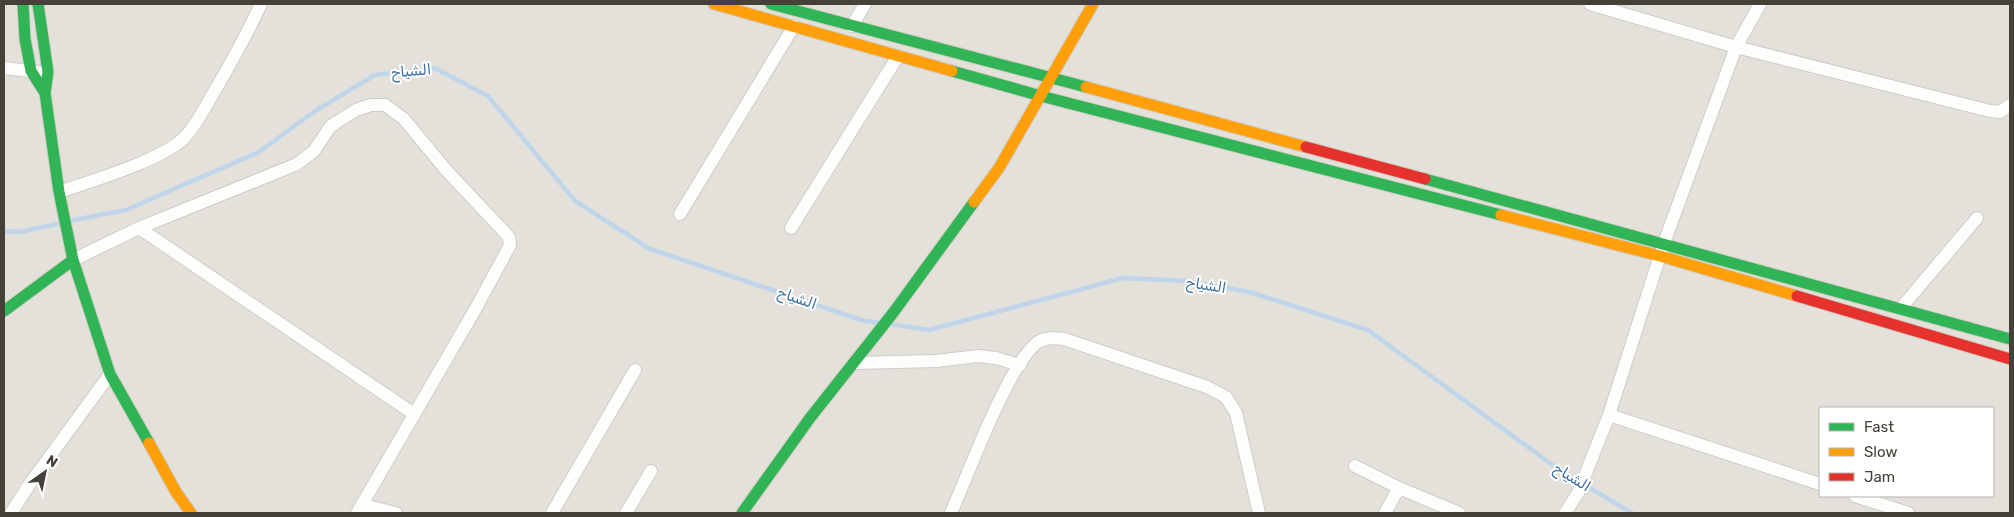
<svg xmlns="http://www.w3.org/2000/svg" width="2014" height="517" font-family="Rubik,'Noto Naskh Arabic',sans-serif">
	<rect width="100%" height="100%" fill="#f0efeb"/>
	<path fill="#e3e1d9" fill-rule="evenodd" d="M4 4H2010V513H4ZM1820 408H1993V496H1820Z"/>
	<g fill="none" stroke-linecap="round" stroke-linejoin="round">
		<path stroke="#c0d5ea" stroke-width="4.5" d="M69 221 126 210 259 152 315 111 375 75 435 68 488 96 575 201 650 249 861 320 880 323
			M4 231 19 232 62 223
			M890 324 929 330 1123 278 1187 281 1249 292 1368 330 1558 469 1632 513"/>
		<g stroke="#cecdc9" stroke-width="14">
			<path id="street" d="M1590 4 1736 47 1990 111 2000 112 2010 105
				M852 26 865 4
				M4 68 38 72
				M59 192C91 181 163 160 185 137 197 124 205 107 214 92 231 63 247 34 261 4
				M680 214 794 26
				M139 228 414 414
				M791 228 898 56
				M73 260 139 228 297 164 314 151 330 127 337 122 356 110 371 105H385L404 119 446 170 509 237 510 245 476 308 357 513
				M1901 308 1977 218
				M855 363 936 361 978 356 996 358 1020 365
				M1609 415 1820 484
				M1355 466 1399 488 1459 513
				M1855 496 1908 513
				M363 505 396 513
				M11 513 29 485 110 374
				M552 513 635 370
				M626 513 651 471
				M951 513C968 475 1008 364 1038 342 1047 337 1055 338 1064 339L1207 387 1226 397 1236 413 1259 513
				M1385 513 1399 488
				M1565 513 1578 493 1609 415 1664 243 1736 47 1760 4"/>
		</g>
		<g stroke="#ceccc3" stroke-width="13">
			<path id="fast" d="M23 4 25 39 31 71 45 93
				M38 4 48 72 45 93 59 192 73 260 110 374 149 443
				M771 4 1086 87
				M952 71 1041 96 1501 215
				M1425 179 2010 339
				M4 311 73 260
				M742 513 810 418 893 313 974 202"/>
		</g>
		<g stroke="#ceccc3" stroke-width="13">
			<path id="slow" d="M714 4 952 71
				M1086 87 1306 147
				M974 202 999 168 1093 4
				M1501 215 1660 256 1797 296
				M149 443 176 492 191 513"/>
		</g>
		<g stroke="#ceccc3" stroke-width="13">
			<path id="jam" d="M1306 147 1425 179
				M1797 296 2010 359"/>
		</g>
		<use href="#street" stroke="#fdfdfc" stroke-width="12"/>
		<use href="#fast" stroke="#30b455" stroke-width="11"/>
		<use href="#slow" stroke="#ff9f0a" stroke-width="11"/>
		<use href="#jam" stroke="#e5322d" stroke-width="11"/>
	</g>
	<g text-anchor="middle" stroke-width="4" stroke-linejoin="round" paint-order="stroke">
		<g font-size="15" font-style="italic" fill="#3c70a6" stroke="#fff">
			<text transform="translate(411 71) rotate(-5)" y="5">الشياح</text>
			<text transform="translate(1206 285) rotate(9)" y="5">الشياح</text>
			<text transform="translate(797 298) rotate(19)" y="5">الشياح</text>
			<text transform="translate(1572 477) rotate(32)" y="5">الشياح</text>
		</g>
	</g>
	<rect width="2014" height="517" fill="none" stroke="#454138" stroke-width="10"/>
	<rect x="1819" y="407" width="175" height="90" fill="#ffffff" stroke="#b5b3af"/>
	<rect x="1829" y="423" width="25" height="8" fill="#30b455" stroke="#b5b3af"/>
	<text x="1864" y="432" font-size="15" fill="#454138">Fast</text>
	<rect x="1829" y="448" width="25" height="8" fill="#ff9f0a" stroke="#b5b3af"/>
	<text x="1864" y="457" font-size="15" fill="#454138">Slow</text>
	<rect x="1829" y="473" width="25" height="8" fill="#e5322d" stroke="#b5b3af"/>
	<text x="1864" y="482" font-size="15" fill="#454138">Jam</text>
	<g transform="translate(45 472) rotate(33)" stroke="#ffffff" stroke-width="4" paint-order="stroke">
	<path d="M0-4L9 19L0 12L-9 19Z" fill="#454138"/>
	<text y="-8" font-size="14" font-weight="bold" text-anchor="middle" fill="#454138">N</text>
	</g>
</svg>
